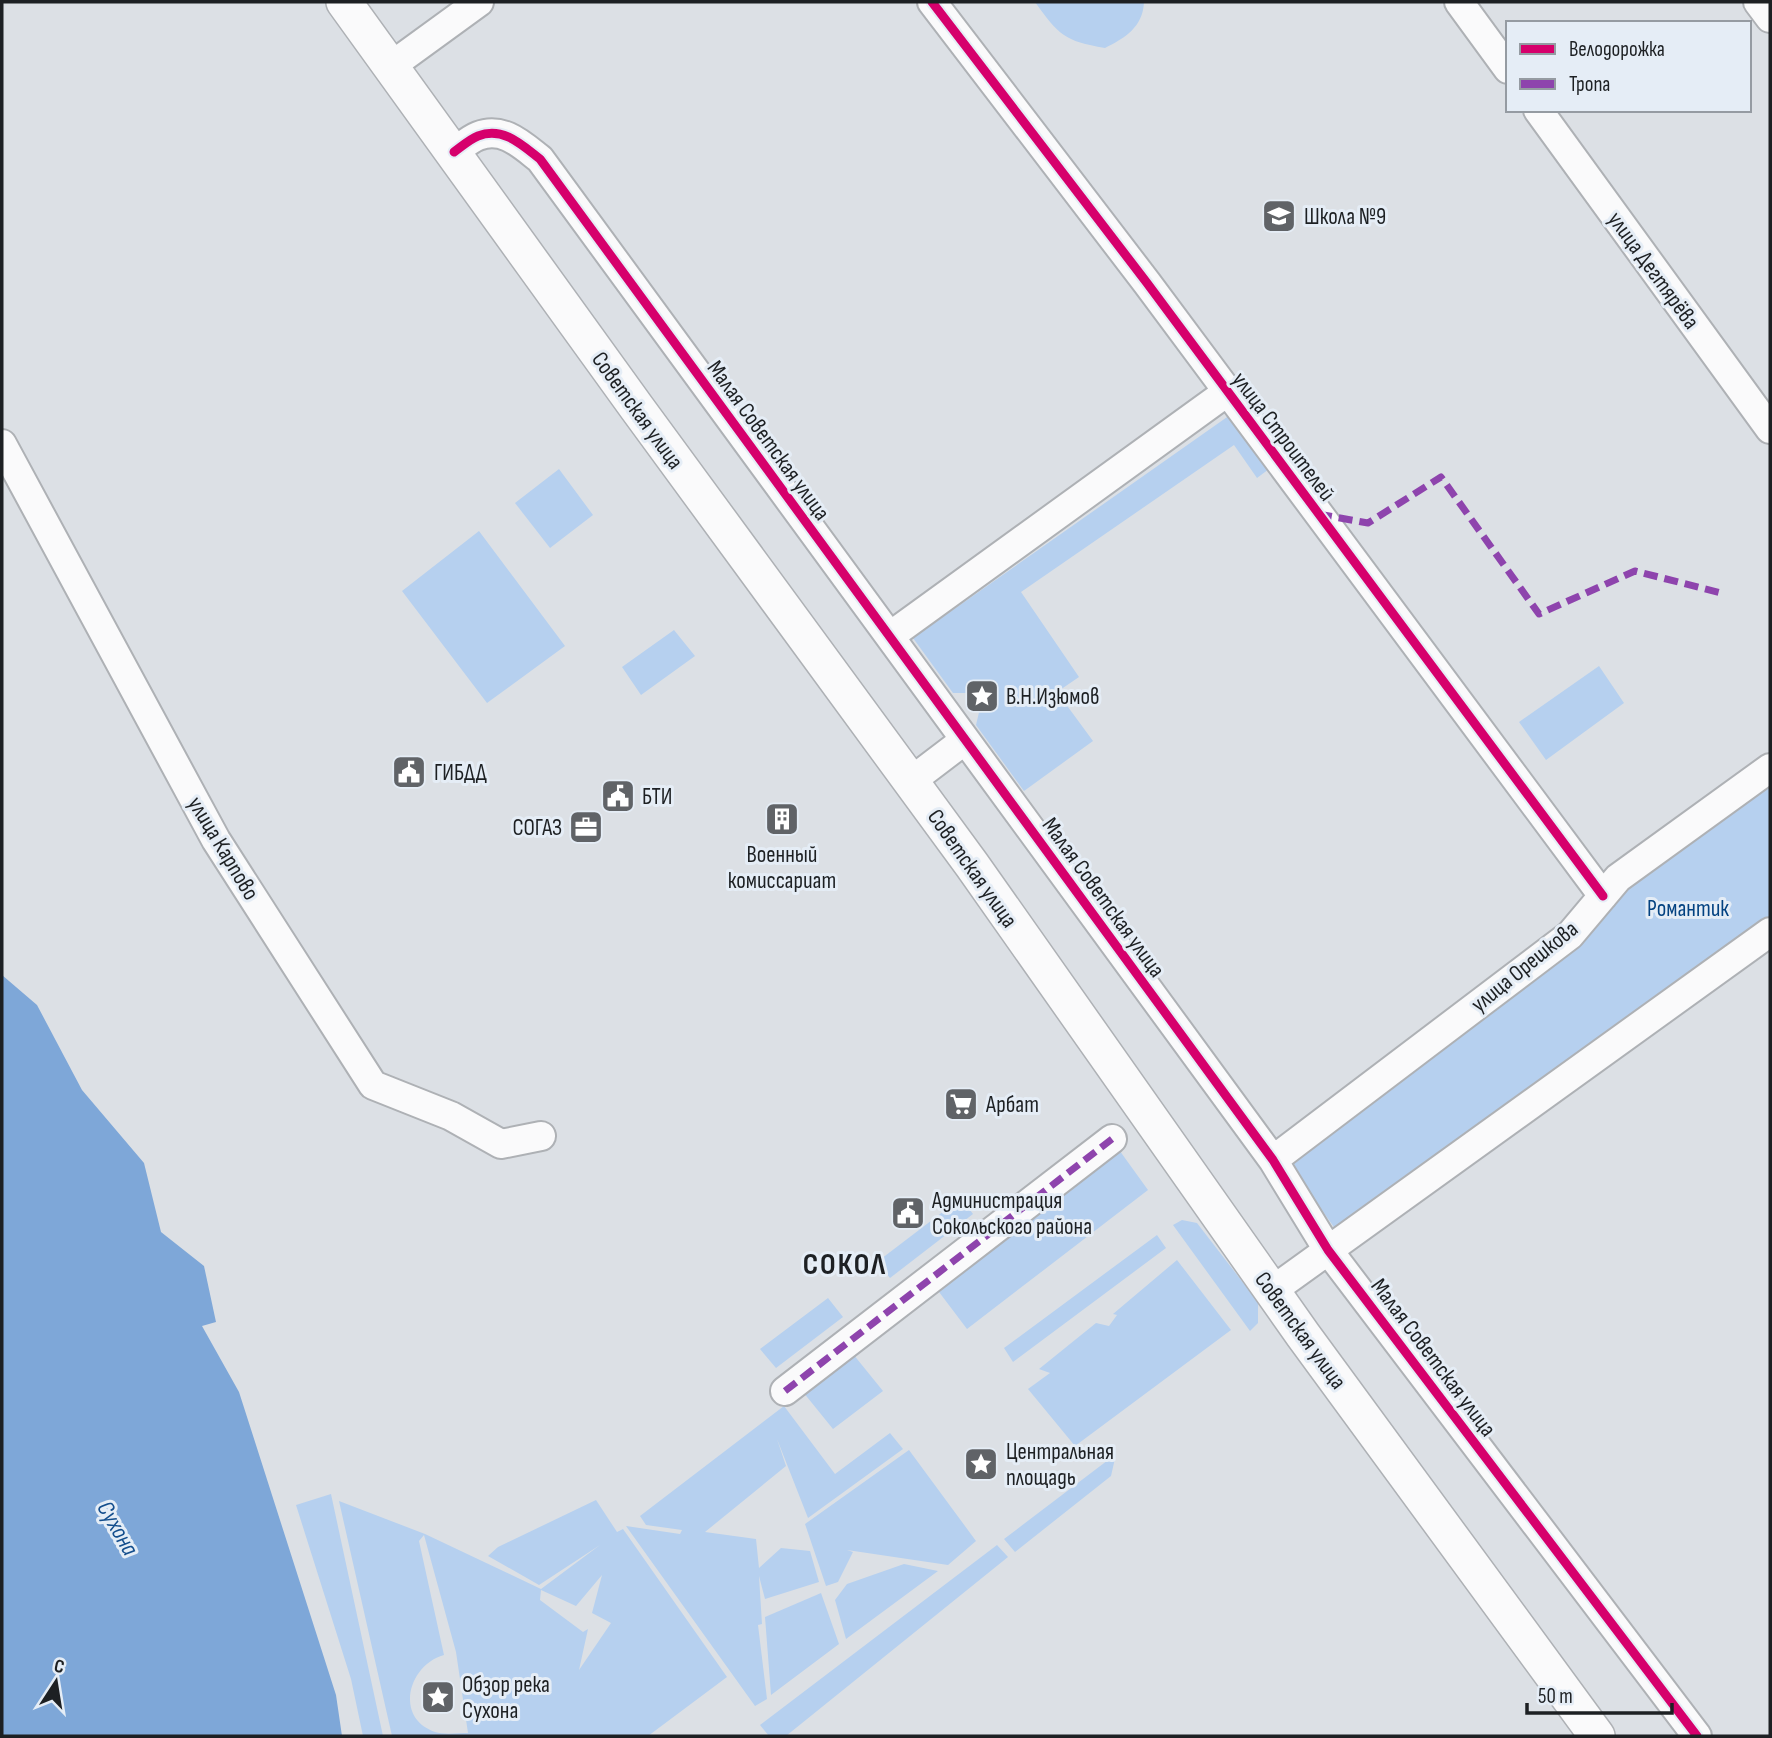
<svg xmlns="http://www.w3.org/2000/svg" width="1772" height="1738" font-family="'Sofia Sans Condensed',sans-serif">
	<rect width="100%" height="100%" fill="#dce0e5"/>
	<path fill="#b6d0ef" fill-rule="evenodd" d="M1035 2H1144C1143 27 1125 38 1105 48 1064 41 1059 35 1035 2Z
		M1230 415 1269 469 1257 478 1234 445 1021 592 1079 677 1057 692 1093 741 1024 791 976 725 981 704 990 697 982 686 972 693H953L913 638Z
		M559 469 593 515 550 548 515 503Z
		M479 531 565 646 487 703 402 591Z
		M674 630 695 656 641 695 622 667Z
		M1599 666 1624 703 1546 760 1519 722Z
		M1764 785 1770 786V918L1336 1230 1287 1161 1583 940 1644 871Z
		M1117 1147 1148 1190 967 1329 936 1288Z
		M961 1198 973 1214 890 1278 877 1262Z
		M1182 1220 1197 1223 1258 1302V1323L1250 1331 1173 1225Z
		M1157 1235 1166 1248 1013 1362 1004 1348Z
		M1177 1260 1231 1330 1075 1446 1028 1389 1050 1373 1039 1369 1096 1323 1109 1326 1117 1315 1113 1314Z
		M828 1298 843 1317 776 1368 760 1349Z
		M853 1354 883 1391 833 1429 803 1392Z
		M784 1406 835 1474 890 1433 903 1449 808 1518 777 1439 786 1466 705 1532 756 1539 759 1568 781 1548 810 1551 819 1582 765 1599 759 1576 762 1624 758 1625 767 1699 755 1706 626 1526 680 1534 682 1530 646 1525 640 1516Z
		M909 1450 976 1541 948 1565 847 1550 853 1552 838 1582 826 1586 805 1524Z
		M1116 1454 1111 1476 1015 1552 1004 1539Z
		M331 1494 383 1736H363L351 1679 296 1505Z
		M596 1500 617 1532 623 1529 727 1677 648 1736H392L339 1501 425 1534 541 1589 600 1545 539 1585 488 1556 498 1547ZM424 1535 456 1652 468 1733C458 1733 444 1735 435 1732 394 1718 408 1665 444 1655L419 1541ZM602 1575 592 1613 611 1623 579 1670 588 1629 583 1632 540 1600 541 1590 576 1606Z
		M997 1545 1008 1557 786 1736H769L760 1725Z
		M904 1564 938 1571 846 1639 835 1600 847 1584Z
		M821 1593 839 1644 771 1695 765 1617Z"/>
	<path fill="#7ea7d8" d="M2 975 37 1005 82 1090 144 1163 161 1232 204 1266 216 1322 202 1326 239 1392 336 1695 342 1736H2Z"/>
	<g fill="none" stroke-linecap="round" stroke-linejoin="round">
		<g stroke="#aeb1b5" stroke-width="32">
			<path id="minor" d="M932 2 1147 283 1603 896
				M1459 2 1508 69
				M1758 2 1770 18
				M391 66 479 2
				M1538 110 1770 429
				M454 152C461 147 470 139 478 136 503 126 522 145 540 159L1273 1160 1328 1250 1697 1736
				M2 444 216 840 373 1085 451 1116 501 1144 541 1136
				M890 636 1227 392
				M911 781 965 740
				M1273 1160 1570 935 1618 878 1770 768
				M1273 1290 1770 932
				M785 1391 1112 1139"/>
		</g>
		<g stroke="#aeb1b5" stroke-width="38">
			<path id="major" d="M344 2 637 408 972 865 1303 1335 1597 1736"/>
		</g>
		<use href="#minor" stroke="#fafafb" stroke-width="28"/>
		<use href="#major" stroke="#fafafb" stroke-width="35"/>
		<path stroke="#8e44ad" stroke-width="7" stroke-dasharray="14 7" stroke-linecap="butt" d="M1318 514 1368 523 1441 477 1539 614 1635 571 1725 594
			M785 1391 1112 1139"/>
		<g stroke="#e5edf6" stroke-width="13">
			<path id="cycleway" d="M932 2 1147 283 1603 896
				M454 152C461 147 470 139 478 136 503 126 522 145 540 159L1273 1160 1328 1250 1697 1736"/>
		</g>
		<use href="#cycleway" stroke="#d6006c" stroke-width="9"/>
	</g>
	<defs>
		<g id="school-square" transform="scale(1.75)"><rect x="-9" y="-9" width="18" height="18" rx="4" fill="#606367" stroke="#e5edf6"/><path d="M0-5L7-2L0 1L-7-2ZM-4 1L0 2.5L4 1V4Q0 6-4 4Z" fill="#fff"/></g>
		<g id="sight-square" transform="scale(1.75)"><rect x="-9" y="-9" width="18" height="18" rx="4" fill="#606367" stroke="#e5edf6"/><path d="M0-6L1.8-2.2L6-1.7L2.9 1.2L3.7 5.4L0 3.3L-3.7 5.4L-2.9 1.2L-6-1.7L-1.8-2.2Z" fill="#fff"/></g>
		<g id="civic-square" transform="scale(1.75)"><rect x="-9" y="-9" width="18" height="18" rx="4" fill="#606367" stroke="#e5edf6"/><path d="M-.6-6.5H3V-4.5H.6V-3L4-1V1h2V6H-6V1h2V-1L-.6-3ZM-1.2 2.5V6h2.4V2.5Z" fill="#fff"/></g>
		<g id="building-square" transform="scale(1.75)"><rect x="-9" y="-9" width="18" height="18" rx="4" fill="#606367" stroke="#e5edf6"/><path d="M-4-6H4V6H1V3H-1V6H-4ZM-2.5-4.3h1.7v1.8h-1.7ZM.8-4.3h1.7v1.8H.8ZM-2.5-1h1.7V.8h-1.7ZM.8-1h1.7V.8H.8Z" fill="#fff"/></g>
		<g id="office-square" transform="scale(1.75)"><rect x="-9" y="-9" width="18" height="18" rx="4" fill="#606367" stroke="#e5edf6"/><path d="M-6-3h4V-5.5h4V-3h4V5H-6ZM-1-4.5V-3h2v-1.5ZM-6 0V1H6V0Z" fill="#fff"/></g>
		<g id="supermarket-square" transform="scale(1.75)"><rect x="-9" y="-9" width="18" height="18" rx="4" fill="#606367" stroke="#e5edf6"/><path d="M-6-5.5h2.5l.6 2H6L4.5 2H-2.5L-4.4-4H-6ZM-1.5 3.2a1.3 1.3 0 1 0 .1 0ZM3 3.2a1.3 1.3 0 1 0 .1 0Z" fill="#fff"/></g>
	</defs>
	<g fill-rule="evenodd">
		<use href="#school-square" x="1279" y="216"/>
		<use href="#sight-square" x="982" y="696"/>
		<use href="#civic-square" x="409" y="772"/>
		<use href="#civic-square" x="618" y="796"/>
		<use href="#building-square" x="782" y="819"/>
		<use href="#office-square" x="586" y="827"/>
		<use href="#supermarket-square" x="961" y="1104"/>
		<use href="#civic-square" x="908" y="1213"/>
		<use href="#sight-square" x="981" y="1464"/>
		<use href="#sight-square" x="438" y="1697"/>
	</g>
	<g text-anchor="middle" stroke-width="6" stroke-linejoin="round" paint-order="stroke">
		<g font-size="23" fill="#1d2023" stroke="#e5edf6" text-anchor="start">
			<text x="1304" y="224">Школа №9</text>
			<text x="1006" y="704">В.Н.Изюмов</text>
			<text x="434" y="780">ГИБДД</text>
			<text x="642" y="804">БТИ</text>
			<text x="562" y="835" text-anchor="end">СОГАЗ</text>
			<text x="782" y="862" text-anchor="middle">Военный<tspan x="782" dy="26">комиссариат</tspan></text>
			<text x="986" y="1112">Арбат</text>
			<text x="932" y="1208">Администрация<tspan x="932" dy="26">Сокольского района</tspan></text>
			<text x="1006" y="1459">Центральная<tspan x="1006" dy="26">площадь</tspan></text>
			<text x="462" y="1692">Обзор река<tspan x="462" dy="26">Сухона</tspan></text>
		</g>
		<g font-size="23" fill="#1d2023" stroke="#e5edf6">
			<text transform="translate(1654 270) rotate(54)" y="8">улица Дегтярёва</text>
			<text transform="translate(638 410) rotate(54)" y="8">Советская улица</text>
			<text transform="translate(1284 436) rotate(53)" y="8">улица Строителей</text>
			<text transform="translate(769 440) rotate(54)" y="8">Малая Советская улица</text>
			<text transform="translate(224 848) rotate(59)" y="8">улица Карпово</text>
			<text transform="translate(973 868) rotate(55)" y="8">Советская улица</text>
			<text transform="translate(1104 897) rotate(54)" y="8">Малая Советская улица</text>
			<text transform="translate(1524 966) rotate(-39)" y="8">улица Орешкова</text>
			<text transform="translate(1301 1330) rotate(54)" y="8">Советская улица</text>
			<text transform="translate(1434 1357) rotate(53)" y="8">Малая Советская улица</text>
		</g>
		<g font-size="23" fill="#034281" stroke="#e5edf6">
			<text x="1688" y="916">Романтик</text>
		</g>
		<g font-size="24" font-style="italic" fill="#144e8d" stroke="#e5edf6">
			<text transform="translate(118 1528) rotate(60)" y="8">Сухона</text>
		</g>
		<g font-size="30" font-weight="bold" letter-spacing="2" fill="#1d2023" stroke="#e5edf6">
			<text x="845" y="1274">СОКОЛ</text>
		</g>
	</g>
	<rect width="1772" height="1738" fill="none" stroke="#1d2023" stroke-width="7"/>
	<rect x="1506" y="21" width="245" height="91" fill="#e5edf6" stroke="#959ba2" stroke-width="2"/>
	<rect x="1520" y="44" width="35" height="10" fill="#d6006c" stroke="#959ba2" stroke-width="2"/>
	<text x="1569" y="56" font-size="21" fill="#1d2023">Велодорожка</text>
	<rect x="1520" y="79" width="35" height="10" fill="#8e44ad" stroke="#959ba2" stroke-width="2"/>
	<text x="1569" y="91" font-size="21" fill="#1d2023">Тропа</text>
	<g transform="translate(56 1682) rotate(12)" stroke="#e5edf6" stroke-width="5" paint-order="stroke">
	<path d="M0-5L12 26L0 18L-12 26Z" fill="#1d2023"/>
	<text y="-10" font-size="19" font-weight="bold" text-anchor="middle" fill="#1d2023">С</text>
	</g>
	<path d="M1527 1703v10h145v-10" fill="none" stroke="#1d2023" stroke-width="3.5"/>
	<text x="1538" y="1703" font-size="21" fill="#1d2023" stroke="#e5edf6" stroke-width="5" paint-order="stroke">50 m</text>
</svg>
